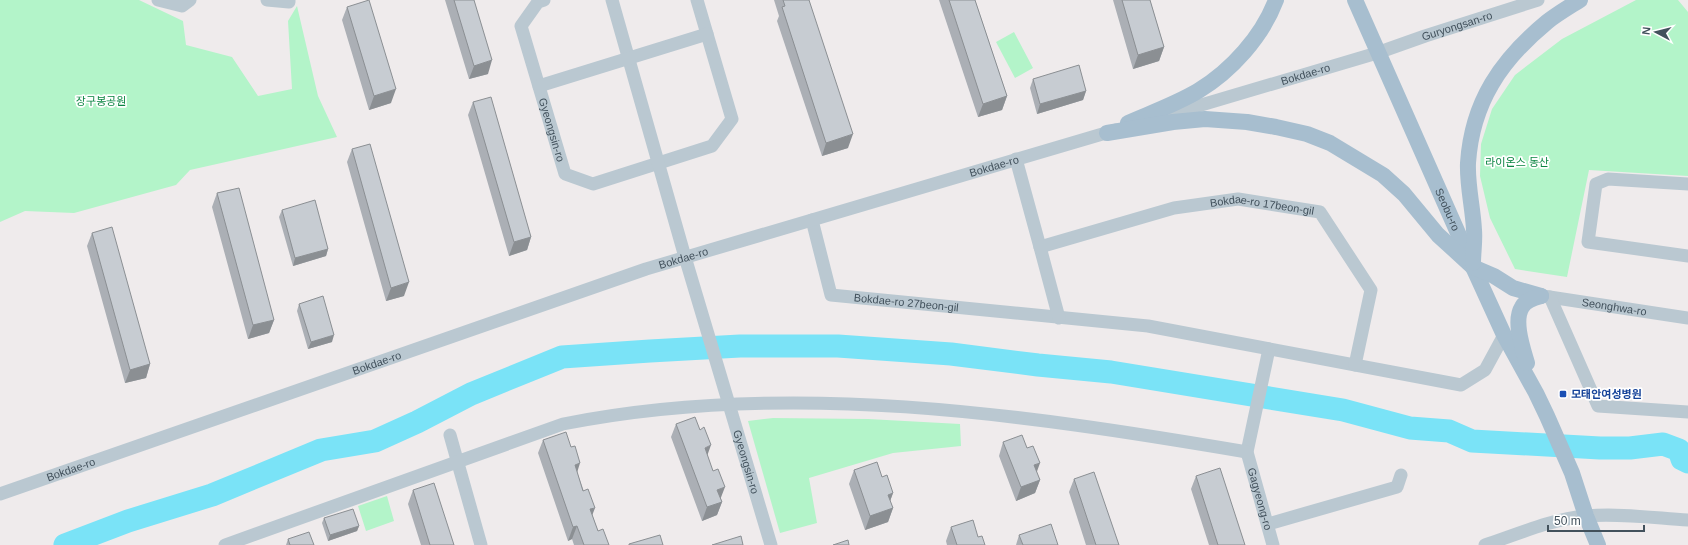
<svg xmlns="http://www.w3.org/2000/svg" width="1688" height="545" font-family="Helvetica,'Noto Sans KR',sans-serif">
	<rect width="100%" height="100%" fill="#efebec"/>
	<path fill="#b3f4c9" d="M0 0H139L183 21 186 45 232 57 258 96 292 89 288 21 297 6 318 96 337 137 190 170 176 185 74 213 25 211 0 222Z
		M1636 0H1678L1688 12V176L1589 170 1567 277 1515 269 1490 218 1480 176 1481 144 1492 109 1515 75 1562 39Z
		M1014 32 1033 68 1015 78 996 42Z
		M773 418 868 419 960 424 961 446 893 453 809 478 817 523 780 533 748 421Z
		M387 496 394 521 366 531 358 506Z"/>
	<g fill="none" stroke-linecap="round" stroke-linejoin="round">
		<path stroke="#7ae3f7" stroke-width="23" d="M65 545 128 521 212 495 321 450 375 441 417 422 471 394 562 357 650 351 740 346H838L951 354 1038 365 1111 372 1343 410 1410 428 1449 431 1472 441 1600 448H1630L1663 444 1679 450 1682 459 1688 462"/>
		<g stroke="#bac8d1" stroke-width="13">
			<path d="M158 0 182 6 190 0"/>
			<path d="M267 0 289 2V0"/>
			<path id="s1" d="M544 0 538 2 521 26 565 174 593 184 712 146 732 119 697 0"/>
			<path id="s2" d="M612 0 685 257 771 545"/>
			<path d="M539 86 707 34"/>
			<path id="s3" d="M1154 119 1377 53 1425 36 1538 0"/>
			<path d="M1016 159 1040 247"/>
			<path d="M1688 184 1608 179 1596 184 1588 242 1688 256"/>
			<path id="s4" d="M812 220 831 295 1148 326 1461 385 1485 370 1504 335"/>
			<path id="s5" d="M1543 296 1688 318"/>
			<path d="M1550 297 1598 406 1688 412"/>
			<path id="s6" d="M1059 318 1040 247 1174 208 1238 199 1320 212 1371 290 1355 365"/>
			<path id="s7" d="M1269 349 1247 452 1273 545"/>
			<path d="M450 435 481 545"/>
			<path id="s8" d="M0 494 646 269 1116 130"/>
			<path d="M1268 524 1397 487 1401 475"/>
			<path d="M225 545 563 424C789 379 1022 414 1247 452"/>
			<path d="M1485 545C1518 534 1552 519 1586 516 1619 513 1655 518 1688 520"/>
		</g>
		<g stroke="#a7becf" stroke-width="16">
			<path id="s9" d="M1355 0 1473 267 1504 335 1536 393 1547 416 1572 473 1586 516 1598 545"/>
			<path d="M1128 123C1151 113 1176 104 1198 91 1231 71 1262 37 1276 0"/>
			<path d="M1107 133 1173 122 1205 119 1247 122 1276 127 1307 134 1330 143 1383 175 1404 194 1438 235 1473 267 1494 276 1513 288 1541 296"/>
			<path d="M1473 263C1473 252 1475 241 1474 230 1473 208 1467 185 1468 163 1472 102 1501 60 1547 22 1557 14 1569 7 1580 0"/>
			<path d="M1527 363C1523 349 1513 321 1522 307 1526 300 1534 298 1541 296"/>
		</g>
	</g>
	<path fill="#abafb5" d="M445 0H474L488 74 469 79Z
		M774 0H809L848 148 822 156 777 21 779 16Z
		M939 0H975L1007 96 1002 110 978 117Z
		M1113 0H1150L1164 47 1159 61 1133 69Z
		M347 7 391 103 369 110 342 20Z
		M1033 79 1086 91 1083 100 1037 114 1030 88Z
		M473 102 531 237 527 250 509 256 468 115Z
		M352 149 404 296 386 301 347 162Z
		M217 193 274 320 269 333 248 339 212 207Z
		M282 210 328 249 326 256 293 266 279 217Z
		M92 233 150 364 146 378 125 383 87 246Z
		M299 304 332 342 308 349 297 311Z
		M676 424 707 454 722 502 717 515 702 521 671 437Z
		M543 440 577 472 598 531 609 545H574L572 539 568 541 538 453Z
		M1003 442 1036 472 1040 480 1035 493 1016 501 999 456Z
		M854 470 882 477 893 493 890 501 893 508 888 522 865 530 849 484Z
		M1196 476 1245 545H1209L1191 489Z
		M1074 479 1119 545H1086L1069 492Z
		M413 490 454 545H421L408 504Z
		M324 518 359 526 357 531 328 541 322 523Z
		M951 527 978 537 985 545H947L946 541Z
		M1019 535 1058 545H1016Z
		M288 539 314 545H286Z"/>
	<path fill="#8b8f93" d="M1164 47 1159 61 1133 69 1138 55Z
		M492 60 488 74 469 79 474 66Z
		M396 89 391 103 369 110 374 96Z
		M1086 91 1083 100 1037 114 1040 104Z
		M1007 96 1002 110 978 117 983 104Z
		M853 134 848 148 822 156 826 143Z
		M531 237 527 250 509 256 514 242Z
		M328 249 326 256 293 266 295 258Z
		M409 282 404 296 386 301 391 288Z
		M274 320 269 333 248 339 253 325Z
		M334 335 332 342 308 349 311 342Z
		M150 364 146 378 125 383 130 370Z
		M711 445 706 459 705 448Z
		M580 463 576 476 575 465Z
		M1040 463 1035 477 1034 465Z
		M1040 480 1035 493 1016 501 1021 487Z
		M725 487 720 500 717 490Z
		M893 493 888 507V495Z
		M722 502 717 515 702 521 707 507Z
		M595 508 590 521V509Z
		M893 508 888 522 865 530 870 516Z
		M359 526 357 531 328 541 330 535Z
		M577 526 572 539 568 541 573 527Z"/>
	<path fill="#c7ccd2" stroke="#8b8f93" d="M369 0 396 89 374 96 347 7Z
		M454 0H474L492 60 474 66Z
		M783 0H809L853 134 826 143 782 7 785 6Z
		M949 0H975L1007 96 983 104Z
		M1122 0H1150L1164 47 1138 55Z
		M1079 65 1086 91 1040 104 1033 79Z
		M491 97 531 237 514 242 473 102Z
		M370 144 409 282 391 288 352 149Z
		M239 188 274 320 253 325 217 193Z
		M315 200 328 249 295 258 282 210Z
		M112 227 150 364 130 370 92 233Z
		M323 296 334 335 311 342 299 304Z
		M695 417 700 430 704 427 711 445 705 448 713 471 718 469 725 487 717 490 722 502 707 507 676 424Z
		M566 432 571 447 575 446 580 463 575 465 583 491 588 489 595 508 590 509 598 531 603 529 609 545H584L577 526 573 527 543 440Z
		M1022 435 1027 448 1033 446 1040 463 1034 465 1040 480 1021 487 1003 442Z
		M877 462 882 477 887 475 893 493 888 495 893 508 870 516 854 470Z
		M1220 468 1245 545H1218L1196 476Z
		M1094 472 1119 545H1096L1074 479Z
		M434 483 454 545H430L413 490Z
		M353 509 359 526 330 535 324 518Z
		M973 520 978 537 982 536 985 545H957L951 527Z
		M1051 524 1058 545H1023L1019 535Z
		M309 532 314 545H290L288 539Z
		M660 535 663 545H629V544Z
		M741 536 743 545H712Z
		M848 540 849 545H833Z"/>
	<rect fill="#1a4fb4" stroke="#fff" stroke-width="1.5" x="1559" y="390" width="8" height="8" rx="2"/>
	<g text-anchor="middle" stroke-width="3.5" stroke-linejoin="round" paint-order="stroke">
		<g font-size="11" fill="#42515c" stroke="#fff">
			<text dy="4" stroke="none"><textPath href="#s3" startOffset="317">Guryongsan-ro</textPath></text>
			<text dy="4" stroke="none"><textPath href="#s3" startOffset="158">Bokdae-ro</textPath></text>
			<text dy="4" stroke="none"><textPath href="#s1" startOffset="144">Gyeongsin-ro</textPath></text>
			<text dy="4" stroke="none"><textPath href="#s8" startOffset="1047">Bokdae-ro</textPath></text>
			<text dy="4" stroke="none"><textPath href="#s6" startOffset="302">Bokdae-ro 17beon-gil</textPath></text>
			<text dy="4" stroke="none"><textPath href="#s9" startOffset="229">Seobu-ro</textPath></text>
			<text dy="4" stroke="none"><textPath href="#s8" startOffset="723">Bokdae-ro</textPath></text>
			<text dy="4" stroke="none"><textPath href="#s4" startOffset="153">Bokdae-ro 27beon-gil</textPath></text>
			<text dy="4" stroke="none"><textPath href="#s5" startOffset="72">Seonghwa-ro</textPath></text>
			<text dy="4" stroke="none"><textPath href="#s8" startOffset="399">Bokdae-ro</textPath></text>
			<text dy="4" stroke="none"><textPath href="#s2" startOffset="481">Gyeongsin-ro</textPath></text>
			<text dy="4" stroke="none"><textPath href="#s8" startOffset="75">Bokdae-ro</textPath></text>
			<text dy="4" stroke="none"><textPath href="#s7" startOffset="154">Gagyeong-ro</textPath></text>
		</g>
		<g font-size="11" fill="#0b8542" stroke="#fff">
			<text x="101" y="105">장구봉공원</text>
			<text x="1517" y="166">라이온스 동산</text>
		</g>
		<g font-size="11" font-weight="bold" fill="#164399" stroke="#fff" text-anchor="start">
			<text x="1571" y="398">모태안여성병원</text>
		</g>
	</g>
	<g transform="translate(1656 32) rotate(277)" stroke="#ffffff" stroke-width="3" paint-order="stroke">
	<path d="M0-3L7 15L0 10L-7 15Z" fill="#42515c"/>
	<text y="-6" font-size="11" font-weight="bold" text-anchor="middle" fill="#42515c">N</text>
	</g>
	<path d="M1548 525v6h96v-6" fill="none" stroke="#42515c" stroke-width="2"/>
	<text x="1554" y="525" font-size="12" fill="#42515c" stroke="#ffffff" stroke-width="3" paint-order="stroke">50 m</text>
</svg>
